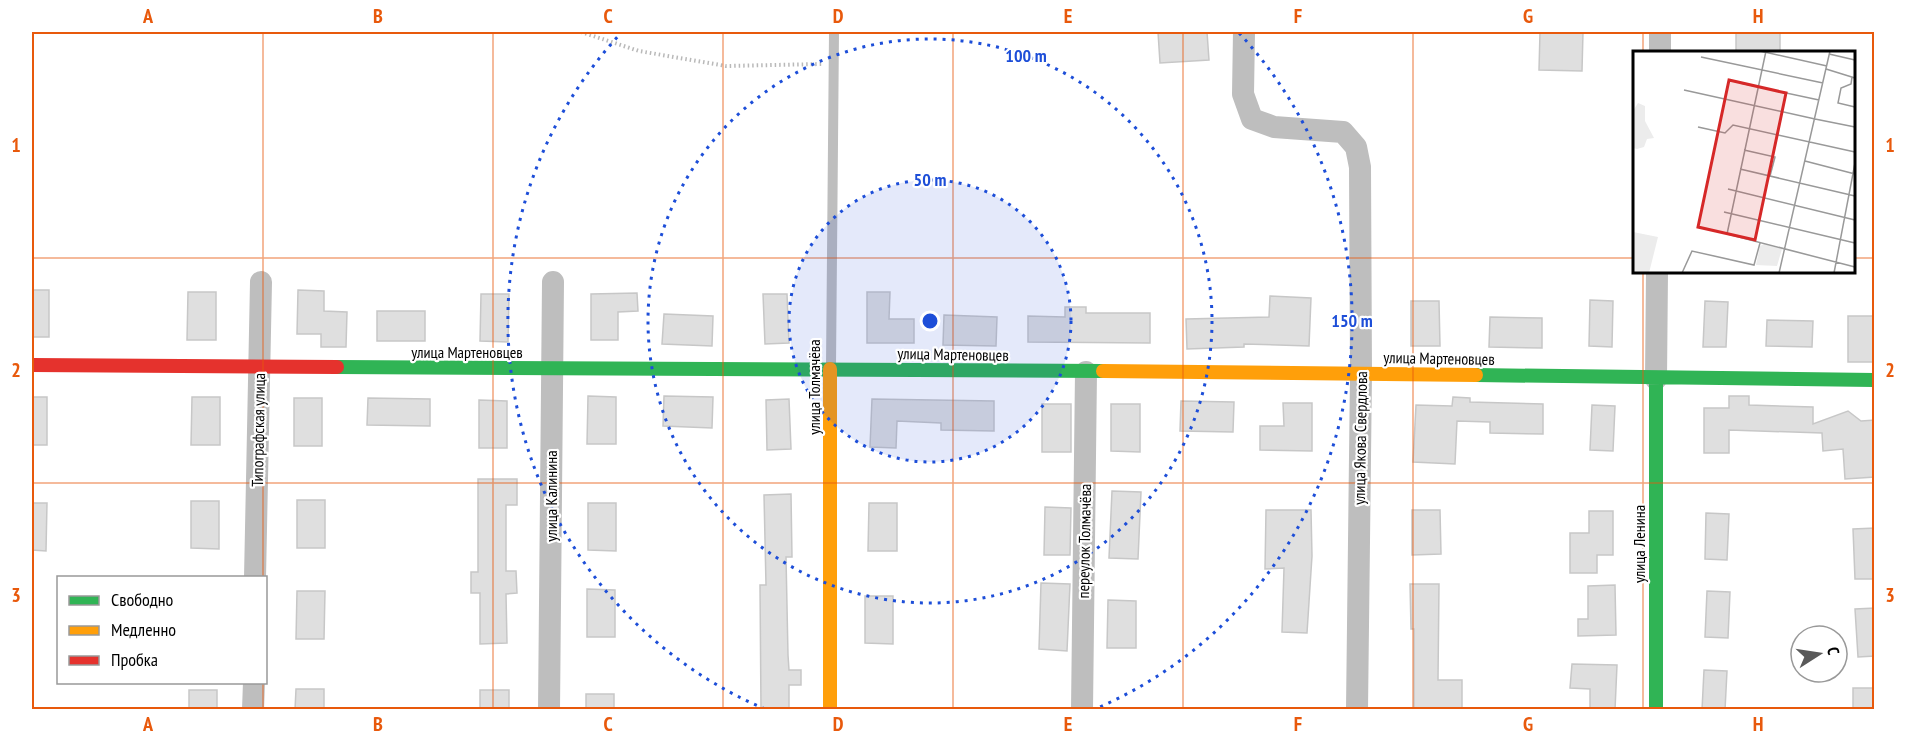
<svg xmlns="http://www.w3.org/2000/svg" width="1906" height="741" font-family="'PT Sans Narrow',sans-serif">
	<rect width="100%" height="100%" fill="#fff"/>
	<path fill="#dfdfdf" stroke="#c7c7c7" stroke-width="1.5" d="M1158 32H1207L1209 60 1160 63Z
		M1540 32H1583L1582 71 1539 70Z
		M1736 32H1780V52H1736Z
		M32 290H49V337H32Z
		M298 290 324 291V311L347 312 346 347H321V334H297Z
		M188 292H216V340H187Z
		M867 292H890L889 319H914V343H867Z
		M637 293 638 311 618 312V340H591V294Z
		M481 294H509L508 342 480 341Z
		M763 294H787L789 343 765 344Z
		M1270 296 1311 298 1309 346 1244 344V347L1187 349 1186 319 1269 317Z
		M1590 300 1613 301 1612 347 1589 346Z
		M1411 301H1439L1440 346H1411Z
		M1705 301 1728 302 1726 347H1703Z
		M1065 307H1086V313H1150V343L1028 342V316L1065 317Z
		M377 311H425V341H377Z
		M664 314 713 316 712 346 662 344Z
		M944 315 997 317 996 346 943 345Z
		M1848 316H1875V362H1848Z
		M1490 317 1542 318V348L1489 347Z
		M1767 320 1813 321 1812 347 1766 346Z
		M588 396 616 397V444H587Z
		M664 396 713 397 712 428 663 426Z
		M1729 396H1749V405L1813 407V424L1848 411 1861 421 1875 420V477L1845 479 1843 449 1823 451 1822 433 1729 430V453H1704V408H1729Z
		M32 397H47V445H32Z
		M192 397H220V445H191Z
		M1453 397 1470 398V402L1543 404V434L1490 433V422L1457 421 1455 464 1413 462 1416 405 1452 406Z
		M294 398H322V446H294Z
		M368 398 430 399V426L367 425Z
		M789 399 791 449 767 450 766 400Z
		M872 399 994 401V431L941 430V423L897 421 896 448 870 447Z
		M479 400 507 401V448H479Z
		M1181 401 1234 402 1233 432 1180 431Z
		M1283 403H1312V451L1260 450V426H1284Z
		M1042 404H1071V452H1042Z
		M1111 404H1140V452L1111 451Z
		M1592 405 1615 406 1613 451 1590 450Z
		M478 479H517V505H506V571H516L517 593 506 594 507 643 480 644V593H471V572H478Z
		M1112 491 1141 492 1138 559 1109 558Z
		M791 494 792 557H786L788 655 789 670H801V685H789V710H761L760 585H766L764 495Z
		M297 500H325V548H297Z
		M191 501H219V549L191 548Z
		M32 503H47L46 551 32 550Z
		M588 503H616V551L588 550Z
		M869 503H897V551H868Z
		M1045 507 1071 508 1070 555H1044Z
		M1266 510H1311L1312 556 1307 633 1282 632 1284 568 1265 569Z
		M1412 510H1440L1441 554 1412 555Z
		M1589 511H1613V555H1597V573H1570V533H1589Z
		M1706 513 1729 514 1727 560 1705 559Z
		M1875 528V579H1855L1853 529Z
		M1041 583 1070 584 1067 651 1039 649Z
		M1410 584H1439L1438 680H1462V710L1414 709V629H1411Z
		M1615 585 1616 635 1578 636V619H1588V586Z
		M587 589 615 590V637H587Z
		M297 591H325L324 639H296Z
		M1707 591 1730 592 1728 638 1705 637Z
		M865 596H893V644L865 643Z
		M1108 600 1136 601V648H1107Z
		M1875 608V656L1858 657 1855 609Z
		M1572 664 1617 665 1615 710H1590V689L1570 688Z
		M1704 670 1727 671 1725 710H1702Z
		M1853 688H1875V710H1853Z
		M296 689H324V710H295Z
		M189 690H217V710H189Z
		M480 690H509V710H480Z
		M586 694H614V710H586Z"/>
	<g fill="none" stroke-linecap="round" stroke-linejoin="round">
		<path stroke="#b9b9b9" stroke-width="4" stroke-dasharray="1.5 3" stroke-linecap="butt" d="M581 32 639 51 726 66 822 64"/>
		<path stroke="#bebebe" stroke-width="10" d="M831 366 834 32"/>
		<path stroke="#bebebe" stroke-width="22" d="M1244 32 1243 94 1252 119 1274 127 1343 132 1356 147 1360 167 1361 373 1357 710
			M1660 52V32
			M1656 379 1657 272
			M255 578 261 282
			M253 710 254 682
			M549 710 553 282
			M1082 710 1086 372"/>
		<path stroke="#30b455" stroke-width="14" d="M337 367 1103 371
			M1476 375 1874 380
			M1656 379V710"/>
		<path stroke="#ff9f0a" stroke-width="14" d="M830 369V710
			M1103 371 1476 375"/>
		<path stroke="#e5322d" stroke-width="14" d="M32 365 337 367"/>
	</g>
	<path fill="none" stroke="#e8590c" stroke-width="1.5" stroke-opacity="0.55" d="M263 32V578M493 32V710M723 32V710M953 32V710M1183 32V710M1413 32V710M1643 32V52M32 258H1634M1854 258H1874M1643 272V710M32 483H1874M263 682V710"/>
	<circle cx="930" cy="321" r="141" fill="#1d4ed8" fill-opacity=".12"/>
	<g fill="none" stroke="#1d4ed8" stroke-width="3" stroke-dasharray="3 6">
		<circle cx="930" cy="321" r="141"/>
		<circle cx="930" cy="321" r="282"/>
		<path d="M765 709A422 422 0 0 1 621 33M1239 33A422 422 0 0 1 1095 709"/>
	</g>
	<g text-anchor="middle" stroke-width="4.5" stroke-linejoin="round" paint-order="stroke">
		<g font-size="16" fill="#000" stroke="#fff">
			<text x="467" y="358">улица Мартеновцев</text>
			<text transform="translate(953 354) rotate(1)" y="6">улица Мартеновцев</text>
			<text transform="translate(1439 358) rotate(1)" y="6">улица Мартеновцев</text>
			<text transform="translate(814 387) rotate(-90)" y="6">улица Толмачёва</text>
			<text transform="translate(258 430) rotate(-89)" y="6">Типографская улица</text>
			<text transform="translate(1360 438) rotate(-89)" y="6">улица Якова Свердлова</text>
			<text transform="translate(551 496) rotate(-90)" y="6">улица Калинина</text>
			<text transform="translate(1084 541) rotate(-89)" y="6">переулок Толмачёва</text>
			<text transform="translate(1639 544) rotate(-90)" y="6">улица Ленина</text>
		</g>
	</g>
	<g transform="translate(1633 51)">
		<rect width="222" height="222" fill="#fff"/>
		<path d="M5 52 12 55V70L21 87 14 88 11 96 4 98 0 97V60ZM0 181 25 186 16 222H0ZM131 193 149 198 144 215 123 214 127 195Z" fill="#ececec"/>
		<path fill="none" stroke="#999" stroke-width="1.5" d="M127 0 194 15M133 0 94 183 222 216M196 3 222 9M68 6 190 32M193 18 222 27M219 26 218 33 208 37 205 52 222 56M107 32 186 49M51 39 182 68M182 68 222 76M65 76 92 82 100 74 222 101M111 99 142 106 137 125M172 110 222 123M107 118 222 145M95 138 222 169M91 161 222 192M49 222 59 200 121 214 127 192M146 222 197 0M201 222 222 112"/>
		<path fill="#d62828" fill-opacity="0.15" stroke="#d62828" stroke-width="3" d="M96 29 153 42 122 189 65 176Z"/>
		<rect width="222" height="222" fill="none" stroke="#000" stroke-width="3"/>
	</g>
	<circle cx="930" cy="321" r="9" fill="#1d4ed8" stroke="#fff" stroke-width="3"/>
	<g font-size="18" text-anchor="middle" font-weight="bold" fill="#1d4ed8" stroke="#fff" stroke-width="4.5" stroke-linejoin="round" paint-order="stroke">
		<text x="1026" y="62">100 m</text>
		<text x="930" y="186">50 m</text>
		<text x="1352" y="327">150 m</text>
	</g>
	<rect width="1906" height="741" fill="none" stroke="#ffffff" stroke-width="66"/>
	<rect x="57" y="576" width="210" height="108" fill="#ffffff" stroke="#999999" stroke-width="1.5"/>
	<rect x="69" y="596" width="30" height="9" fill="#30b455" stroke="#999999" stroke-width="1.5"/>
	<text x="111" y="606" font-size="18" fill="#000000">Свободно</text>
	<rect x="69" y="626" width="30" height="9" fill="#ff9f0a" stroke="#999999" stroke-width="1.5"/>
	<text x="111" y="636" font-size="18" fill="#000000">Медленно</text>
	<rect x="69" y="656" width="30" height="9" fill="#e5322d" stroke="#999999" stroke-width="1.5"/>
	<text x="111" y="666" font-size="18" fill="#000000">Пробка</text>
	<g transform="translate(1819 654) rotate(78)"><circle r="28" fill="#ffffff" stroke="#999999" stroke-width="1.5"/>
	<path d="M0-4.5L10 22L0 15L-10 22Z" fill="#595959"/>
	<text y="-9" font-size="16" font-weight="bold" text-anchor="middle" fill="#000000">С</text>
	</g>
	<rect x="33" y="33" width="1840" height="675" fill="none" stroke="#e8590c" stroke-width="2"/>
	<g font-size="20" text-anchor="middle" font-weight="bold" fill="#e8590c">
		<text x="148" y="23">A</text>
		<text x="378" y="23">B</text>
		<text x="608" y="23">C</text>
		<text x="838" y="23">D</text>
		<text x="1068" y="23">E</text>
		<text x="1298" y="23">F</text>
		<text x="1528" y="23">G</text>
		<text x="1758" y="23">H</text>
		<text x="16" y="152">1</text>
		<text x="1890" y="152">1</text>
		<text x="16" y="377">2</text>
		<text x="1890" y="377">2</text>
		<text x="16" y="602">3</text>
		<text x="1890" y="602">3</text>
		<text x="148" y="731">A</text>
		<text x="378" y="731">B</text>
		<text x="608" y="731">C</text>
		<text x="838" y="731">D</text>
		<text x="1068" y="731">E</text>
		<text x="1298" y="731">F</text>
		<text x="1528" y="731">G</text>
		<text x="1758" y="731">H</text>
	</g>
</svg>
